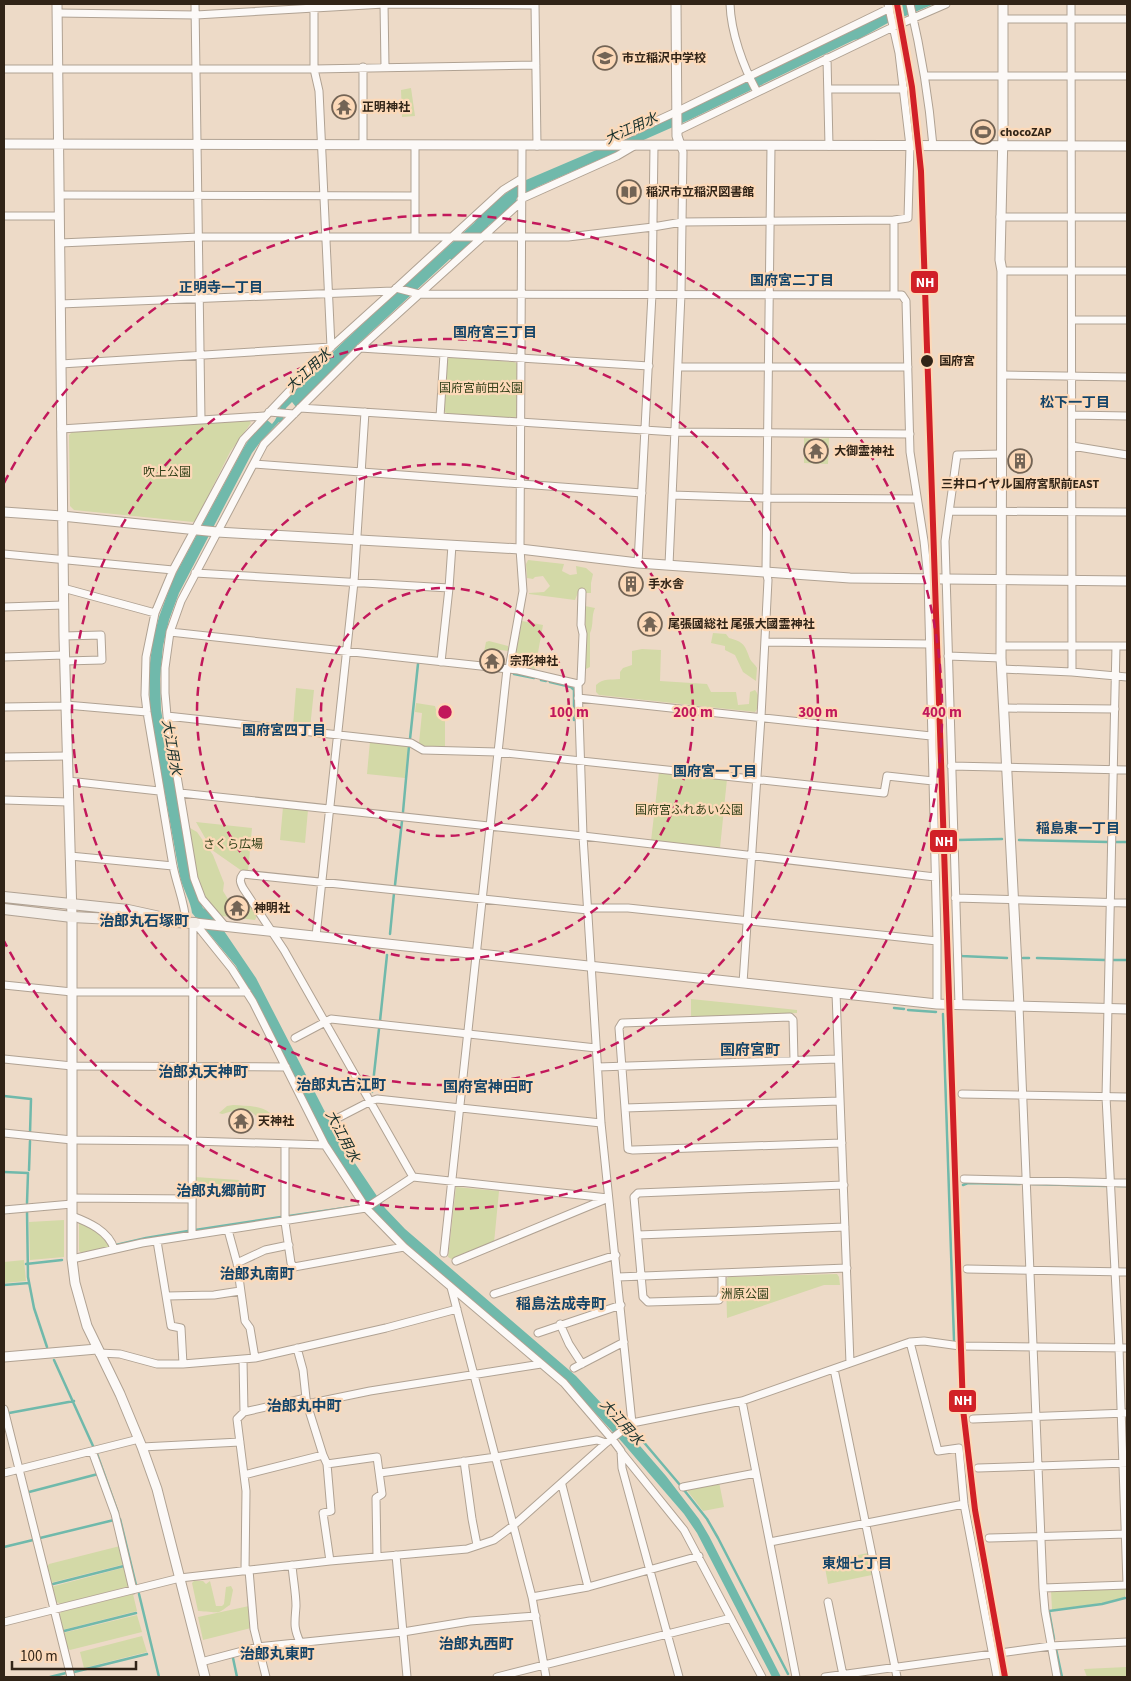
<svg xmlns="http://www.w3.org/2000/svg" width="1131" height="1681" font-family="'Source Sans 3','Noto Sans JP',sans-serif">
	<rect width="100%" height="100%" fill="#eddac7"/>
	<path fill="#d3d9a7" d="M411 88 415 116 402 117 401 90Z
		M450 357 514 362 518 364 517 416 514 418 447 414 444 411 447 360Z
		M249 420 251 423 230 452 196 520 193 522 74 510 70 506 69 435 72 432Z
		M804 438 815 439V458L818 459V439L829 438 828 464 804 463Z
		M528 560 564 564 562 571 570 575 577 574 576 566 586 568 593 574 591 583V593H586L579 590 575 600 529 594V593L544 592 550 586 543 576 535 577 533 579 527 578 526 564Z
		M585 606 595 608C591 616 594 625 590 633V667L586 669Z
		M522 621 543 625 535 669 517 665 514 663Z
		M713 633 726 634 729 638C744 642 745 645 750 659 752 663 755 664 757 668L756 681 743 672 735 655 725 650V646L711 643Z
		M489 641 508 646V651L493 649 489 662H482L486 642Z
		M642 649 661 650 660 681 707 684 711 692H736L738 705 749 704 750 692 755 690C760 695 760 707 755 712L599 695 596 692V685C603 678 611 680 620 679V672L623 668 632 665V651Z
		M296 688 314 690 310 728 293 726Z
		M416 703 435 706 438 716 445 717V747L423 746 419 743 422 713 415 712Z
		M370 741 408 745 405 778 367 774Z
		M659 772 727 779 720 848 651 841Z
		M283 807 308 810 305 843 280 840Z
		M196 822 252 828 248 872 242 871 212 850Z
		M190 828 197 832 213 855 224 883 223 891 234 909 238 911 241 909 240 902 244 899 247 900 257 916 255 920 222 916C198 905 193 853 189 829Z
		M691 999 797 1010V1013L691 1017Z
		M233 1105C245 1106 261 1105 270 1113L269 1122 264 1124C259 1121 259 1118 255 1115 246 1105 232 1112 222 1114L219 1113 227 1106Z
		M195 1177 239 1180V1192L195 1190Z
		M456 1187 499 1191 494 1243 453 1260 448 1257Z
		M64 1220V1257L30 1260 29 1222Z
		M80 1221 90 1225 110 1243V1247L83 1254 79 1251V1223Z
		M24 1260 26 1281 4 1283V1262Z
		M837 1274 839 1277 840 1285H824L727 1318 726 1280 728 1277Z
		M719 1482 724 1507 703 1511 686 1489Z
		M120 1546 125 1564 50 1583 46 1569 49 1564Z
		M868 1553 872 1575 828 1584 824 1562Z
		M126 1567 130 1586 61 1604 54 1601 51 1587Z
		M194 1581H203L206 1584 210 1581 216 1606H222L224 1604 226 1587 231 1586 233 1590 230 1605C226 1607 224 1610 219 1612 215 1613 203 1611 198 1611L192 1583Z
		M1126 1587 1125 1597 1102 1603 1052 1610 1051 1590Z
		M133 1594 137 1611 62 1630 59 1616 61 1612Z
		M249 1606 251 1628 203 1640 198 1617Z
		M137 1615 142 1632 70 1650 67 1648 63 1633Z
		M142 1636 147 1652 84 1668 80 1652Z
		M1127 1667V1677H1087L1084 1669Z"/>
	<path fill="#70b9ab" d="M902 4H934L896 20 895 19 859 39 854 40 689 120 537 187 516 199 517 201 488 226V228L452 260 450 259 358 344 296 407 292 402 286 408 282 422H279L261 441 252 453 179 593 169 620 163 646 160 679 161 710 193 886 203 908 208 911 222 928 256 978 340 1141 385 1208 405 1229 576 1376 627 1431 666 1476 699 1519 709 1536 781 1677H772L697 1533 684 1514 622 1442 566 1381 402 1240 372 1210 330 1147 236 966 192 913C191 902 183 889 180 877L150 712 149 671 153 639 159 617 173 579 243 449 251 436 267 420 272 424C279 417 278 408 284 401 344 338 410 281 474 223 485 208 509 190 526 180L601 148Z"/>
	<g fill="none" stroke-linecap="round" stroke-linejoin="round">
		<path stroke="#70b9ab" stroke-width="2.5" d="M514 674 534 678
			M541 680 546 681
			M550 682 571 687 574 690V720
			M410 739 418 664
			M403 812 409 746
			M957 840 1002 839
			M1019 840 1108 842
			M1116 842H1127
			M395 885 402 821
			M390 934 394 893
			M961 954V956L1007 958
			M1023 958H1029
			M1037 958 1105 960
			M1113 960H1127
			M894 1008 904 1009
			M908 1010 936 1012
			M943 1014 954 1340
			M380 1021 387 955
			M372 1092 379 1029
			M4 1096 31 1099 30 1133
			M29 1170 30 1141
			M4 1172 28 1173 27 1203
			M1032 1184 1106 1186
			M963 1185 968 1183 1020 1184
			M1117 1186H1127
			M27 1211 28 1277 34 1308 47 1347
			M289 1216 358 1206
			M195 1230 281 1217
			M116 1245 146 1238 188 1231
			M26 1264 62 1260
			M4 1285 29 1283
			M54 1360 93 1446
			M9 1413 74 1401
			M636 1433 680 1485
			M97 1454 118 1513
			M684 1490 707 1519 718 1538 788 1674
			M29 1492 98 1474
			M120 1519 136 1585
			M40 1538 114 1520
			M4 1547 33 1540
			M53 1584 124 1566
			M139 1594 159 1677
			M64 1631 136 1613
			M1054 1639 1049 1611 1102 1604 1125 1598
			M1056 1649 1062 1677
			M233 1658 237 1677
			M74 1672 147 1654
			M50 1677 66 1673"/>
		<g stroke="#b0a293" stroke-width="9">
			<path id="minor" d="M195 4 201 420
				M314 4V69L319 91 331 347
				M384 4 385 67
				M535 4 537 146
				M730 4C731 33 743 66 757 92
				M888 4 899 53 910 146 908 218 894 220
				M910 4C921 51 929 98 933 146
				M1071 4 1072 672
				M57 13 196 15 384 4 535 5
				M1003 19H1127
				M827 58 829 146
				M4 69H314L536 65
				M925 76H1127
				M828 89H904
				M677 131 893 27 946 4
				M363 145V67
				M415 145V236
				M604 145 678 111 890 8
				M59 195 415 196
				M521 199 617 156 634 146
				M4 216H59
				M1000 217H1127
				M60 243 199 237H568L653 227 682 222 894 220V295
				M1002 271H1127
				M396 288 419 294 902 295 906 301 910 452 924 541 928 579 937 941V1004
				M60 304 393 291 503 190 521 179
				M1072 320H1127
				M360 348 649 366
				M61 364 331 347
				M678 367H908
				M1002 375 1127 377
				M300 408 675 432 910 434
				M269 412 294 414
				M1072 415 1127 416
				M440 417 444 354
				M61 429 264 416
				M1072 446 1127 455
				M254 464 642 493
				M672 495 767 498 917 499
				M950 511 1127 512
				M4 554 173 570
				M638 563 652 294 654 146
				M669 565 681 294 683 152 680 145
				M195 573 449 588
				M63 588 155 613
				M4 607 64 605
				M170 632 518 670 578 684 583 836 601 1123 632 1423
				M64 636 101 635 102 660 65 661
				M765 642 929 644
				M1001 646H1127
				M1116 646 1106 1097 1119 1348 1127 1584
				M948 656 1001 658
				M4 657 64 655
				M441 662 449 588 452 545
				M509 669 523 591 520 549 522 146
				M1002 669 1072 672 1127 677
				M578 684 581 681 583 634 581 625 582 592
				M578 698 931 736
				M66 705 147 712
				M4 707 66 706
				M1004 708 1115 709
				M167 716 411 743 423 750 497 752 884 793 887 776 933 781
				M4 757 67 756
				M951 766 1127 770
				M68 781 159 791
				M180 793 583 836 935 877
				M4 800 68 802
				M70 856 173 866
				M955 898 1127 903
				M587 908H628L937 941
				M186 923C185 903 177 886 173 866L147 712 145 695 146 657 155 613 173 570 243 440 331 347 393 291
				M195 923 232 969 253 1002 325 1145 366 1208 404 1247 564 1383 612 1439 621 1451 622 1468 679 1677
				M225 926 202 899 194 878 167 716 165 693V668L170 632 181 601 264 444 360 348 521 202
				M316 936 354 582 365 412
				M743 983 761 717 768 580 766 571 771 146
				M4 985 72 992H247
				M836 993 850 1363
				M959 1005 945 541 957 455 1002 454
				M1019 1006 1043 1588 1045 1611 1057 1677
				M295 1038 331 1019 596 1048
				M4 1059 72 1066 286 1067
				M794 1060 793 1020 790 1017 622 1023 619 1028 628 1149 633 1150 842 1143
				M598 1067 838 1059
				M962 1094 1127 1097
				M625 1108 840 1101
				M336 1119 371 1101 377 1099 601 1123
				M4 1133 72 1140 192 1141 325 1145
				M285 1144V1222L291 1263 294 1267 404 1247
				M413 1177 284 950 243 888C240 882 239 879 243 874L588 910
				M964 1179 1127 1183
				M72 1198 192 1199
				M4 1210 72 1204
				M72 1216C88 1222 109 1231 114 1249
				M228 1230 237 1263 245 1321 250 1328 255 1358
				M192 1235 193 923
				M638 1235 845 1227
				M157 1241 171 1326 181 1328 183 1364
				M444 1253 507 669
				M72 1259 142 1243 366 1208 413 1177 608 1198
				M456 1261 606 1199
				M237 1263 265 1250 289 1245
				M967 1269 1127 1272
				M722 1273V1294L719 1300 648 1302 643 1297 634 1197 638 1193 844 1185
				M618 1277 847 1268
				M451 1287 532 1597 546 1677
				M494 1294 616 1255
				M167 1296 214 1295 240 1291
				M560 1324 569 1344 582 1364
				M538 1333 621 1305
				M910 1342 938 1451 959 1448 964 1504 997 1677
				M297 1348 303 1370 306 1398
				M99 1353 120 1354 157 1364H183L255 1358 386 1328 457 1309
				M243 1360 244 1412
				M574 1368 624 1342
				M834 1369 897 1677
				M742 1401 796 1677
				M307 1404 323 1455
				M4 1409 71 1677
				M973 1419 1127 1413
				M142 1447 240 1442
				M92 1451 115 1514 133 1590
				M621 1452 684 1530 762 1677
				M464 1461 472 1519 477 1545
				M327 1464 331 1511 323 1513 330 1561
				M978 1468 1127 1463
				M4 1473 139 1439
				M380 1473 496 1457 597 1440 606 1443
				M244 1475 323 1455 327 1464 377 1457 382 1494 376 1498 377 1556
				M562 1485 588 1587
				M683 1487 756 1473
				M989 1538 1127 1534
				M770 1542 964 1504
				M396 1555 407 1677
				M292 1565C293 1579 296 1593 296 1606 295 1622 293 1627 300 1642
				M249 1570 254 1629 266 1677
				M245 1571 246 1491 237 1419 244 1412 306 1398 307 1404 370 1391 541 1364
				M1043 1588 1127 1585
				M532 1597 588 1587 699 1556
				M828 1602 843 1675
				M4 1622 180 1578 330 1561 467 1549 494 1540 514 1525 606 1443 632 1423 742 1401 910 1342 924 1341 960 1346 1127 1348
				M201 1662 257 1647 403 1632 470 1621 536 1616
				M497 1677 731 1618
				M825 1677 1051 1646 1127 1642"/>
		</g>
		<g stroke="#b0a293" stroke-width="11">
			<path id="tertiary" d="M57 4 64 636 72 917V1259L75 1283 87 1326 120 1394 142 1447 157 1489 205 1677
				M676 4 677 136 680 145
				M1003 4V133L1000 260 1002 271 1001 658 1019 1006
				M4 144 1127 146
				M4 512 62 516 217 532 520 549 638 563 850 578 1127 581
				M195 923 937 1004 1127 1009
				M4 1357 97 1349"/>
		</g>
		<g stroke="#b0a293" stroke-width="12">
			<path id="secondary" d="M4 897 128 910 160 917
				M4 909 72 917 195 923"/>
		</g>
		<use href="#minor" stroke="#fcf9f7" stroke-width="7"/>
		<use href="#tertiary" stroke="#fcf9f7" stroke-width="9"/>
		<use href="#secondary" stroke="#f4eee8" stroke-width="10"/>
		<path stroke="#d5d0ca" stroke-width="2.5" stroke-dasharray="2.5 5" stroke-linecap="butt" d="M935 609 941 647"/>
		<g stroke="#fcd9b8" stroke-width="10">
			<path id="rail-1" d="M897 4 912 87 921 171 963 1409 975 1510 1005 1677"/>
		</g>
		<use href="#rail-1" stroke="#d12027" stroke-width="6"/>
	</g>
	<g fill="none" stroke="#c2185b" stroke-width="2.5" stroke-dasharray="9 6">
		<circle cx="445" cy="712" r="124"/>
		<circle cx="445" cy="712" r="248"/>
		<circle cx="445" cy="712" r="373"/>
		<path d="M4 483A497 497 0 1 1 4 941"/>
	</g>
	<defs>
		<g id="school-ring" transform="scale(1.25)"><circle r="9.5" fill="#fcd9b8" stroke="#736455" stroke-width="1.5"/><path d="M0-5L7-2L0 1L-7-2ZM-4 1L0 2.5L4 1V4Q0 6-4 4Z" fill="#736455"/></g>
		<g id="temple-ring" transform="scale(1.25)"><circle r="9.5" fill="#fcd9b8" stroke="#736455" stroke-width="1.5"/><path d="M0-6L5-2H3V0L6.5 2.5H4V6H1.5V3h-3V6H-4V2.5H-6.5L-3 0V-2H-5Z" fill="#736455"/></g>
		<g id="stadium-ring" transform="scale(1.25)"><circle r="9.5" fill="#fcd9b8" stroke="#736455" stroke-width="1.5"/><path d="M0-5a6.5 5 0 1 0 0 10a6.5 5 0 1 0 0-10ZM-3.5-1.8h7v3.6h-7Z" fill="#736455"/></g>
		<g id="library-ring" transform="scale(1.25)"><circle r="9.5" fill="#fcd9b8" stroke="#736455" stroke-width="1.5"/><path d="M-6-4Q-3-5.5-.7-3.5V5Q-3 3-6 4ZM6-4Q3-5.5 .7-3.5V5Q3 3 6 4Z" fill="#736455"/></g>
		<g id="building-ring" transform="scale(1.25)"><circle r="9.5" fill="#fcd9b8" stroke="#736455" stroke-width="1.5"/><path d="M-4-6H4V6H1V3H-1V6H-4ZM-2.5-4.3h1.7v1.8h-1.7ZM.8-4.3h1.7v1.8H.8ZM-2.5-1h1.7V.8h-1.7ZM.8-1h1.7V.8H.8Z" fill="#736455"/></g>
	</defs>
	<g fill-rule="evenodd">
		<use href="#school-ring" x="605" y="58"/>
		<use href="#temple-ring" x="344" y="107"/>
		<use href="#stadium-ring" x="983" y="132"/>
		<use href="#library-ring" x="629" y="192"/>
		<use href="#temple-ring" x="816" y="451"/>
		<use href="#building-ring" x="1020" y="461"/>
		<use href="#building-ring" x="631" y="584"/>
		<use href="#temple-ring" x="650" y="624"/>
		<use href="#temple-ring" x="492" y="661"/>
		<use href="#temple-ring" x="237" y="908"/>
		<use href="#temple-ring" x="241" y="1121"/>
	</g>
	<circle fill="#312417" stroke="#fcd9b8" stroke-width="2" cx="927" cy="361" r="7"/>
	<g text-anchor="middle" stroke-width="4.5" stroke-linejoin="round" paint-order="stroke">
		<g font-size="12" font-weight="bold" fill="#312417" stroke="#fcd9b8" text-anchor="start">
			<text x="622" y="62">市立稲沢中学校</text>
			<text x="362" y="111">正明神社</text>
			<text x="1000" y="136">chocoZAP</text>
			<text x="646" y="196">稲沢市立稲沢図書館</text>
			<text x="834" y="455">大御霊神社</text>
			<text x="1020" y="488" text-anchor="middle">三井ロイヤル国府宮駅前EAST</text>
			<text x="648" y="588">手水舎</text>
			<text x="668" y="628">尾張國総社 尾張大國霊神社</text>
			<text x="510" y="665">宗形神社</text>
			<text x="254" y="912">神明社</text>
			<text x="258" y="1125">天神社</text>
		</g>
		<g font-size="12" font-weight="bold" fill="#312417" stroke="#fcd9b8" text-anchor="start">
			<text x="939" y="365">国府宮</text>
		</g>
		<g font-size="12" fill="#33411a" stroke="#fcd9b8">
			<text x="481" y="392">国府宮前田公園</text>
			<text x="167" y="476">吹上公園</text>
			<text x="689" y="814">国府宮ふれあい公園</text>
			<text x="233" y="848">さくら広場</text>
			<text x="745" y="1298">洲原公園</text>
		</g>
		<g font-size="14" font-style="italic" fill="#162f2b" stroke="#fcd9b8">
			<text transform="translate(631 128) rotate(-24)" y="5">大江用水</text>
			<text transform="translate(308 370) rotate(-43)" y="5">大江用水</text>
			<text transform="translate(172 747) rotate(80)" y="5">大江用水</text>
			<text transform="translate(343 1136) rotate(62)" y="5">大江用水</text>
			<text transform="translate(622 1422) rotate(48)" y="5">大江用水</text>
		</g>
		<g font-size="14" font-weight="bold" fill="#144468" stroke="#fcd9b8">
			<text x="792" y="285">国府宮二丁目</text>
			<text x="221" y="292">正明寺一丁目</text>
			<text x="495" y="337">国府宮三丁目</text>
			<text x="1075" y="407">松下一丁目</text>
			<text x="284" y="735">国府宮四丁目</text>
			<text x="715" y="776">国府宮一丁目</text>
			<text x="1078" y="833">稲島東一丁目</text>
			<text x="857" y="1568">東畑七丁目</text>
		</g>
		<g font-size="15" font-weight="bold" fill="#144468" stroke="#fcd9b8">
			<text x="144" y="926">治郎丸石塚町</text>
			<text x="750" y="1055">国府宮町</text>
			<text x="203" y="1077">治郎丸天神町</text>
			<text x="341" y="1090">治郎丸古江町</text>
			<text x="488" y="1092">国府宮神田町</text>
			<text x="221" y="1196">治郎丸郷前町</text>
			<text x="257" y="1279">治郎丸南町</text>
			<text x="561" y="1309">稲島法成寺町</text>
			<text x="304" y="1411">治郎丸中町</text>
			<text x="476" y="1649">治郎丸西町</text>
			<text x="277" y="1659">治郎丸東町</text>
		</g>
	</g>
	<circle cx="445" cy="712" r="8" fill="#c2185b" stroke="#fcd9b8" stroke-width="2.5"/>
	<g font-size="15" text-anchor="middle" font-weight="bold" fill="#c2185b" stroke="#fcd9b8" stroke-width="4.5" stroke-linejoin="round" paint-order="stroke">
		<text x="569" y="717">100 m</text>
		<text x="693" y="717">200 m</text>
		<text x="818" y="717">300 m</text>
		<text x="942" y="717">400 m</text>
	</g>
	<g stroke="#fcd9b8" stroke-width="2">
		<rect x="910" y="270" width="29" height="24" rx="5" fill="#d12027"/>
		<rect x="929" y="829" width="29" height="24" rx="5" fill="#d12027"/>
		<rect x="948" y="1389" width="29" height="24" rx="5" fill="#d12027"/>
	</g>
	<g font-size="14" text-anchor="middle" font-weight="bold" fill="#fff">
		<text x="925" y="287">NH</text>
		<text x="944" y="846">NH</text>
		<text x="963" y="1405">NH</text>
	</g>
	<rect width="1131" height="1681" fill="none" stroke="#312417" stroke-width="10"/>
	<path d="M12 1661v8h124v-8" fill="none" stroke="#312417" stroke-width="2.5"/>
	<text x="20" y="1661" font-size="15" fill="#312417" stroke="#fcd9b8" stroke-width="4" paint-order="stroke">100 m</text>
</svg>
